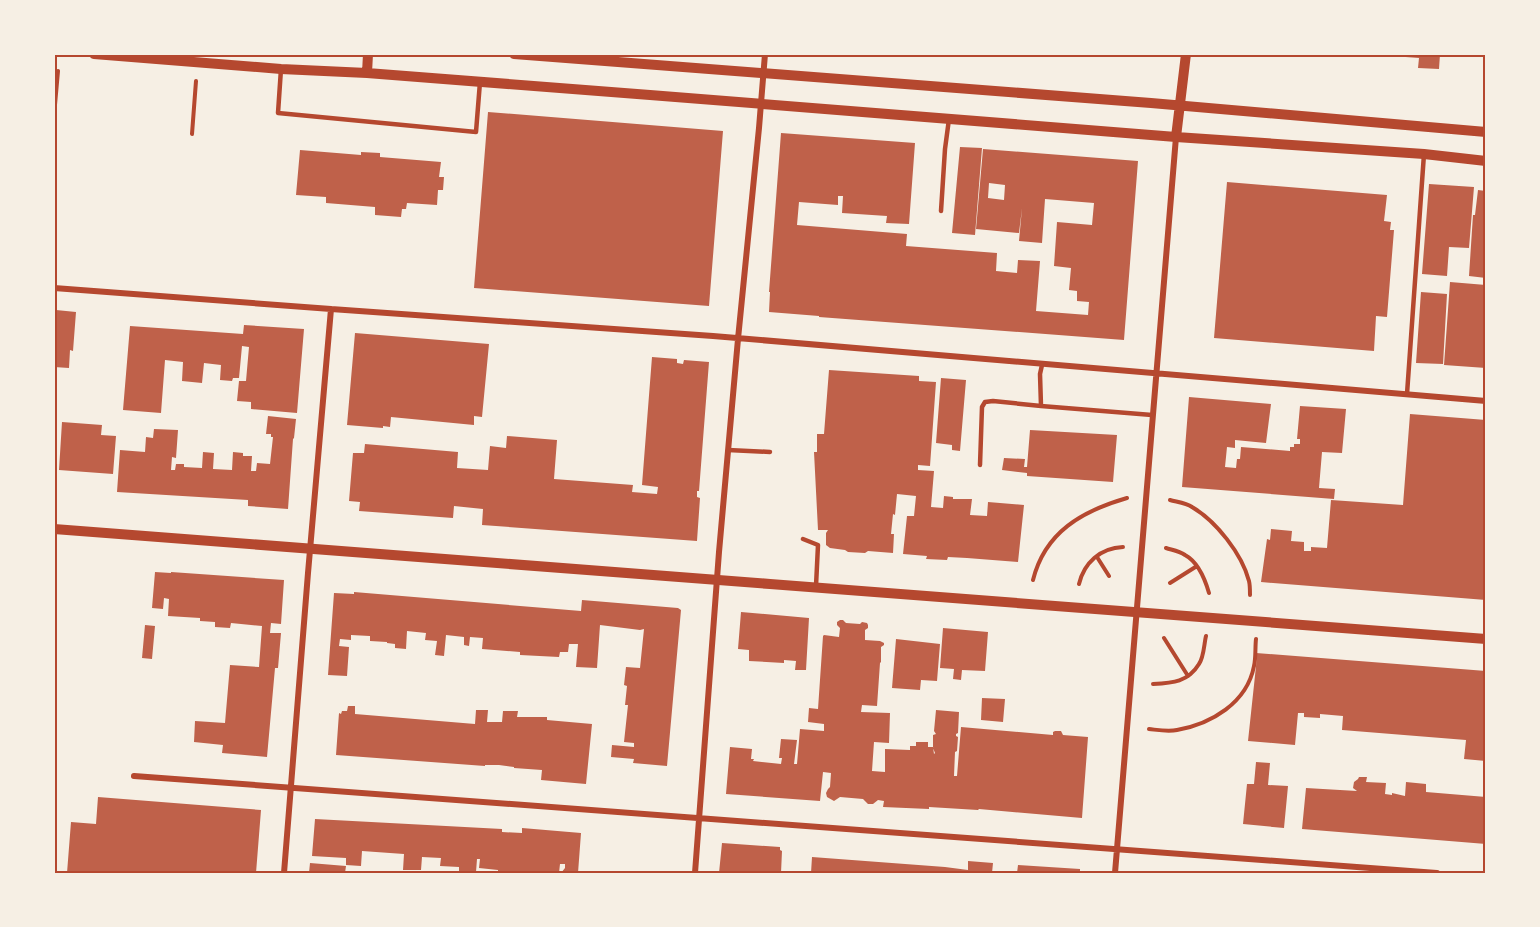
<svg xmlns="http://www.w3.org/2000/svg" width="1540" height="927" font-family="Mulish,sans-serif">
	<rect width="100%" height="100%" fill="#f6efe4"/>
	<path fill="#bf614a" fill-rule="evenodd" d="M1392 54H1440L1439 69 1418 68 1419 58 1392 56Z
		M488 112 723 131 709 306 474 288Z
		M781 133 915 143 909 224 886 223 887 216 842 213 843 196H838V205L799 202 797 225 907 234 906 246 997 253 996 271 1017 273 1018 260 1040 261 1036 311 1088 315 1089 302 1077 301V291L1069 290 1071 268 1054 266 1057 222 1092 225 1094 203 1045 199 1042 243 1019 241 1022 208 1019 233 976 229 983 149 1138 161 1124 340 819 317V316L769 312 770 292H769ZM989 183 1005 185 1004 200 988 198Z
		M960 147 982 148 975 235 952 233Z
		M300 150 361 155V152L380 153V157L441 162 439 177H444L443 190H438L437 205 407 203 406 209H402L401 217 375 215V207L326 203V197L296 195Z
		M1227 182 1387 195 1384 221 1391 222 1390 230H1394L1387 317 1376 316 1374 351 1214 338Z
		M1429 184 1474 187 1469 248 1449 247 1447 276 1422 274Z
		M1478 190 1486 191V278L1469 276 1473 215H1475Z
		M1450 282 1486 285V368L1444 365Z
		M1421 292 1447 294 1443 364 1416 363Z
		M56 310 76 312 73 351 70 350 69 368 54 367V312Z
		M244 325 304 329 297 413 251 409V402L237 401 239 381H246L249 347 242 346 239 378H233L232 381 220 380 221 365 204 363 202 383 182 381 183 362 165 360 161 413 123 410 130 326 243 334Z
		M355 333 489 344 482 417 474 416V425L391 417 390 427 383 426V428L347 425Z
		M652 357 677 359V363L683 364 684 360 709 362 699 491H697V497L700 498 697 541 482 525 483 509 454 506 453 518 359 511 360 502 349 501 353 453H364L365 444 458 452 457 468 488 470 490 446 506 448 507 436 557 440 554 479 633 485 632 492 657 494 658 487 642 485Z
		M829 370 919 376V381L936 382 930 466 918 465V470L934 471 931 507 943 508 944 496 953 497V499H972L970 515 987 516 988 502 1024 505 1018 562 967 558 948 557 947 560 926 559 927 556 903 554 907 516H914L916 496 897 494 895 515 893 514 891 534H894L893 553 868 551 865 553 848 552 845 550 830 548 826 545V533L828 530H818L814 452H817V434H824Z
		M941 378 966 380 960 451 952 450V445L936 443Z
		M1189 397 1271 404 1266 443 1235 440V448L1227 447 1225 467 1236 468 1237 459H1240L1241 447 1290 451V447H1294V444H1300V439H1297L1300 406 1346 409 1342 453 1322 452 1319 488 1335 489 1334 499 1182 487Z
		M1410 414 1486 420V600L1261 582 1267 539 1270 540 1271 529 1292 531 1291 541 1304 542V551H1311V547L1327 548 1331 500 1403 505Z
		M268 416 296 419 294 438 293 439 288 509 248 506V500L117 492 120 450 145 452 146 437 153 438 154 429 178 430 176 458 172 457 171 470H175L176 464H184V467L202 468 203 452 214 453 213 469 232 470 233 452 243 453V456H252L251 471H256L257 463 270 464 273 437H271V434H266Z
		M62 422 102 425 101 435 116 436 113 474 59 470Z
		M1030 430 1117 435 1113 482 1027 476V473L1002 470 1004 458 1025 459 1024 467H1027Z
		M155 572 171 573V572L284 580 281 624 271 623 270 633H281L278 668H275L267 757 222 753 223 745 194 742 195 721 225 723 230 665 259 667 262 626 231 623 230 628 215 627V622L200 621V618L168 616 169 599 164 598 163 609 152 608Z
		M354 592 581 611 582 600 678 608 681 610 667 766 633 763 634 759 611 757 612 745 634 747V743L624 742 628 705H625L627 686 624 685 626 667 640 668 644 629 640 630 600 625 597 668 576 667 578 644H569L568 652H560L559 657 520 655V652L482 649 483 638 470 637 469 646 464 645V637L446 635 444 656 435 655 437 641 425 640 426 633 407 631 406 649 395 648V644L387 643V642L370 641V636L351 635V640L340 639 339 646 349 647 347 676 328 675 334 593 354 594Z
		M741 612 809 618 806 670H795L796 661 784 660V663L749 661V650L738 649Z
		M840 620H843L846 623 860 624 862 622 867 623 868 625V628L865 630V640L880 641 884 643V645L881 647V662L880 663 877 706 862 705 861 712 890 713 889 743 874 742 872 771 885 772V749L910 750V746H916V742H928V747H933L934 754 935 753 933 748V735L936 734 934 731 936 710 959 712 958 733 956 734V736L958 737 957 751 955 752 954 776H957L961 727 1053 735V732L1055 731H1061L1063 735 1088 737 1082 818 979 809 978 810 929 807V809L883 807 884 801 878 800 873 804H868L863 799 840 797 834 801 827 797 826 793 828 789 830 787 831 773 823 772 820 801 726 794 730 747 752 749 751 759H754L753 761 781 764 782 758H779L781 739 797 740 794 764H797L800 729 824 731V724L808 722 809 708 818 709 823 636 824 635 839 637 840 628 837 625V622Z
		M145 625 155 626 152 659 142 658Z
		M943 628 988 632 985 671 962 670 961 680 953 679 954 669 940 668Z
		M896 639 940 644 937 681 921 680 920 690 892 688Z
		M1256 653 1486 671V761L1464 759 1466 740 1342 730 1343 716 1320 714V718L1304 717V713H1298L1295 745 1248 741 1257 657Z
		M982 698 1005 699 1003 722 981 720Z
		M348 706H355V714L475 724 476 710H488L487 722H502L503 711H518L517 717H547V720L592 724 586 784 541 780 542 770 514 768V767L499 765H485V766L336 755 339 713 341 714 342 711H347Z
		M1256 762 1270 763 1268 785 1288 786 1284 828 1243 824 1247 784H1254Z
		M1359 777H1367L1366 782 1386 783 1385 794 1392 795V793L1405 796 1406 782 1426 784V792L1486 797V844L1302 829 1306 788 1357 791 1353 788 1354 782 1358 779Z
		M98 797 261 810 256 873H67L71 822 96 824Z
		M315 819 502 829V832L522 833V828L581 833 578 873H561L565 868V864H560L559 873H498V870L479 868 480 859H477L476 872 459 873V867L440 866 441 858 422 857 421 870H403L404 854 362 851 361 866 346 865V858L312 856Z
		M722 843 780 847V850L782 851 781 873H719Z
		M812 857 945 867 968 870V861L993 863 992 873H811Z
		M310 863 346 866 345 873H309Z
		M1018 865 1080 869V873H1017Z"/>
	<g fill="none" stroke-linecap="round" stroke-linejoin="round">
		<path stroke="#b5482f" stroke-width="4" d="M54 116 58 71
			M192 134 196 81
			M1170 500C1177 502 1186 503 1192 507 1216 521 1242 554 1249 581 1250 585 1250 590 1250 595
			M1166 548C1172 550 1179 551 1185 555 1198 562 1205 579 1209 593
			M1097 557 1109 576
			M1033 580C1045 532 1082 511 1127 498
			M1170 583 1197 566
			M1079 584C1084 563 1100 548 1123 547
			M1164 638 1188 676
			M1153 684C1173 683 1188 682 1199 664 1204 657 1204 644 1206 636
			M1149 729C1158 730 1168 732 1177 730 1211 724 1247 703 1254 666 1256 658 1255 647 1256 639"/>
		<path stroke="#b5482f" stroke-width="4.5" d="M281 69 278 113 476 132 480 82
			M941 211 945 149 949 119
			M1042 365 1040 374 1041 406 1152 415
			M1407 394 1424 154
			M728 450 770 452
			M980 465 982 407 985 402 993 401 1041 406
			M803 539 818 545 816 586"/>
		<path stroke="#b5482f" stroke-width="6" d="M54 288 331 309 713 336 1486 401
			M134 776 1437 873
			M284 873 308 573 331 309
			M695 873 719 552 738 339 759 128 765 54
			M1115 873 1176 137"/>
		<path stroke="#b5482f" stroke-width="10" d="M94 54 281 69 367 73 650 95 1176 137 1424 154 1486 161
			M514 54 1151 103 1486 132
			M367 73 368 54
			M1176 137 1186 54
			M54 529C531 568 1009 600 1486 639"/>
	</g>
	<rect width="1540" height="927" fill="none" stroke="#f6efe4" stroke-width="111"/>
	<rect x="56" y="56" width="1428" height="816" fill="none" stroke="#b5482f" stroke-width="2"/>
</svg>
